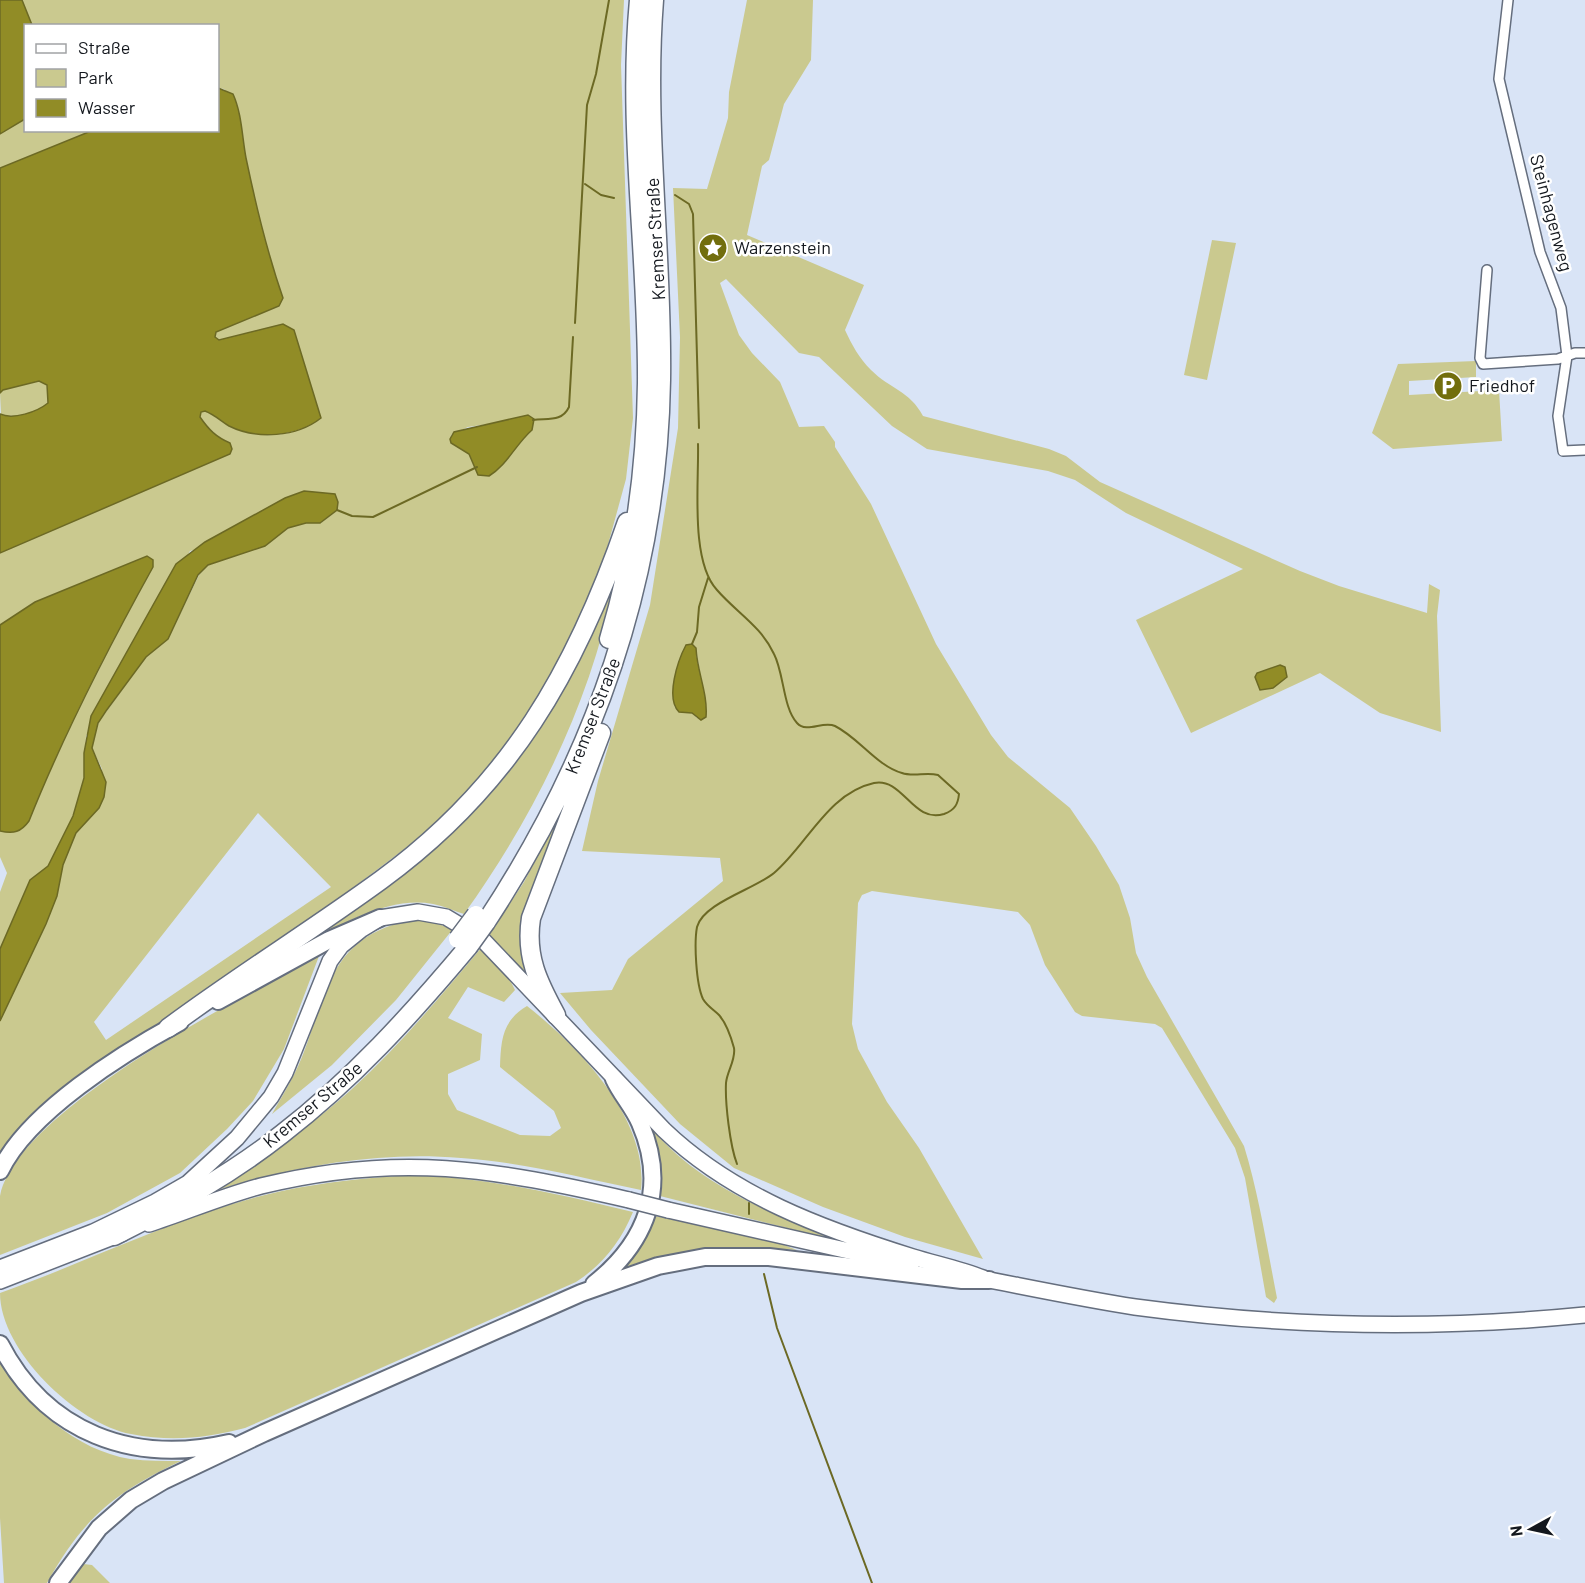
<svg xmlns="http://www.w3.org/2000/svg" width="1585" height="1583" font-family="Barlow,sans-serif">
	<rect width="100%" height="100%" fill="#d9e4f6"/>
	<path fill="#cac98f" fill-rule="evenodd" d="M22 0H624L621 65 633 418 626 479 603 563 561 660 525 721 478 781 427 832 313 918 73 1083 0 1157V1021L57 896 63 865 76 833 99 808 102 769 92 748 98 723 146 657 168 639 199 575 208 565 265 546 288 528 306 523H321L337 510 190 551 86 736 84 778 73 816 48 866 30 880 0 949V892L7 873 0 857V831L4 832 29 821C64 733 107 651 153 567L147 556 35 602 0 625V553L230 454V443C216 437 209 430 200 417V412L205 411C214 415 221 421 229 426 257 441 297 437 321 418L283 324 219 340 215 337 216 332 279 306 283 298 267 253 245 156 237 103 224 89 218 88V26L32 25ZM501 422 532 430 518 442 505 463 475 469 469 454 451 443V435L468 427ZM258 813 331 887 106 1040 94 1022Z
		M747 0H813L811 60 784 104 769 160 762 166 747 235 864 285 845 330C852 345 859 358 871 370 890 389 910 391 923 416L1049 449 1066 456 1100 482 1300 571 1339 586 1427 613 1429 584 1440 590 1437 616 1441 732 1380 713 1320 673 1191 733 1136 620 1243 569 1126 513 1075 480 1048 471 927 449 892 426 819 357 799 353 726 279 720 283 739 335 752 353 780 382 799 427 824 426 835 442V447L871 504 936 644 991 735 1008 757 1070 808 1096 846 1119 885 1130 918 1136 953 1147 977 1244 1146C1259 1195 1267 1247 1277 1298L1274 1303 1266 1297 1245 1178 1235 1148 1162 1028 1155 1024 1082 1016 1075 1012 1045 965 1030 925 1018 912 872 891 862 895 858 903 852 1024 858 1049 887 1102 919 1148 983 1259 905 1237 823 1207 734 1168 680 1124 591 1030 560 993 612 990 628 959 723 881 720 858 582 851 598 781 650 605 678 428 680 337 673 188 707 189 728 118 729 92ZM696 648 701 680 697 718 692 713 675 708 673 696 679 659Z
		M25 119 26 130 91 131 0 168V134Z
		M1212 240 1236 243 1207 380 1184 375Z
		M1476 361V377L1409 381V395L1499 390 1502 441 1393 449 1372 433 1398 364Z
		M40 381 47 385 48 403C37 413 16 418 1 415L0 393 3 390Z
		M614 586C589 705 535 815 464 914 454 911 444 906 433 904 389 896 344 924 306 942 350 910 396 879 438 845 521 776 573 683 614 586Z
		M579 777C557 839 506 911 528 977L489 935 524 882Z
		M406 921H429L453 929 396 1000 332 1065 272 1114C284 1093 297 1072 305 1049 328 987 333 939 406 921Z
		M481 948 507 974 515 990 504 1002 468 987 448 1018 482 1034 480 1060 448 1074V1094L457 1110 520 1135 550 1136 561 1128 554 1111 500 1067C501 1040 502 1021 527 1006 579 1047 649 1119 641 1190 582 1178 521 1162 461 1158 377 1151 297 1166 217 1190 263 1159 310 1127 352 1089 399 1046 440 997 481 948Z
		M319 956 284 1049 253 1101 227 1129 180 1173 107 1213 0 1255C0 1236 0 1214 0 1196 17 1110 244 996 319 956Z
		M652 1129C699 1185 766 1210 831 1239L660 1196 659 1154Z
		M409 1175C486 1177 558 1194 633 1212 620 1243 603 1264 576 1282L245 1428C206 1438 172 1442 131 1434 77 1424 0 1351 0 1293 93 1260 186 1212 282 1191 324 1182 366 1178 409 1175Z
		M655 1216 776 1242 797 1250C737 1246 682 1246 626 1267L646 1237Z
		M0 1362C28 1407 76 1450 130 1459 147 1461 164 1461 181 1461 114 1493 84 1517 47 1583H4L0 1518Z
		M75 1563 92 1565 110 1583H63Z"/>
	<path fill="#918c26" stroke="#6c6924" stroke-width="1.5" d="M0 0H22L32 25 26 26 25 119 0 134Z
		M218 88 233 94C242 114 242 137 246 158 256 206 267 252 283 298L279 306 216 332 215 337 219 340 283 324 294 330 321 418C297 437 257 440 229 426 221 421 215 415 205 411L201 412 200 417C209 430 216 437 230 443L232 449 230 454 0 553V414C13 420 37 412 48 403L47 385 39 381 3 390 0 393V168L91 131 218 130Z
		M528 415 534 419 532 430C516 444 507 465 489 476L478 475 469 454 451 443 450 439 454 432Z
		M304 491 335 494 338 502 337 510 320 523H306L288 528 265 546 208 565 198 575 168 639 146 657 106 711 98 723 92 748 106 782 104 797 99 808 76 833 63 865 57 896 46 924 0 1021V949L30 880 48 866 73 816 84 778V753L91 716 176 564 205 542 285 498Z
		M147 556 153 560V567C107 650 64 733 29 821 21 832 14 834 0 831V625L35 602Z
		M692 644 696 648C697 672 708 693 706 717L701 720 692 713 679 712C665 698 678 660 686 645Z
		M1280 665 1285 667 1287 677 1273 688 1260 690 1255 677 1257 673Z"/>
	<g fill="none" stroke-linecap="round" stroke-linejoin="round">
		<path stroke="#6c6924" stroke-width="2" d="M585 184 601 195 614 198
			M675 195 689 204 693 214 699 428
			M575 323 587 105 596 74 609 0
			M533 420C548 418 562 422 569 407L573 337
			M698 444C699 483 690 561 717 590 737 613 761 626 774 654 784 673 783 708 797 723 807 734 823 720 835 726 859 738 877 766 902 773 913 777 926 772 938 775L959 794C958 804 955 810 944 814 913 824 903 777 874 783 828 793 807 845 774 873 755 889 703 903 697 927 694 943 696 984 703 999 707 1006 714 1010 719 1015 727 1024 731 1037 734 1048 736 1060 727 1071 726 1083 725 1103 730 1146 737 1164
			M337 510 352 516 373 517 477 467
			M692 644 697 632 699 607 708 578
			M749 1203V1214
			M764 1274 777 1328 872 1583"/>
		<g stroke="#656e7e" stroke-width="12">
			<path id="minor" d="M1508 0 1499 79 1540 252 1561 308 1567 356 1558 416 1563 451 1585 450
				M1487 270 1480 358 1483 364 1558 359 1575 353H1585"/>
		</g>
		<g stroke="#656e7e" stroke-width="18">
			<path id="primary" d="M668 1210 911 1265
				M149 1224C186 1212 223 1196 261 1186 399 1152 494 1169 629 1200
				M0 1268 93 1232 155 1202 188 1183 237 1138 271 1097 285 1073 330 961 341 946 362 929 380 918 418 912 446 917 481 938 664 1130C733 1196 823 1229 913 1257 936 1264 960 1269 983 1278
				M979 1278C1031 1288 1083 1299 1135 1307 1284 1327 1435 1330 1585 1315
				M0 1281 123 1233"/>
		</g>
		<g stroke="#656e7e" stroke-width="20">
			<path id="trunk" d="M218 1001 329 940 380 918
				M0 1171C28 1112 123 1053 180 1022
				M594 1284C647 1242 668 1187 640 1123 633 1107 621 1094 614 1079
				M0 1344C46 1433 133 1465 229 1443
				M58 1583 99 1528 131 1500 163 1481 264 1433 581 1293 658 1266 705 1257H769L962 1280H989"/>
		</g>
		<g stroke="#656e7e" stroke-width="21">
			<path id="motorway" d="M609 639C634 556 646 469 647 383 648 255 627 128 639 0
				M486 922C595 757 658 579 661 380 663 253 644 127 654 0
				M556 1015C538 982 525 956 531 918L601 733
				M168 1028C238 976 311 931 381 880 510 786 576 670 627 522
				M114 1236C172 1207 230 1175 282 1134 352 1080 411 1015 468 947"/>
		</g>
		<use href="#minor" stroke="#fff" stroke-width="9"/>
		<use href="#primary" stroke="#fff" stroke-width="15"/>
		<use href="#trunk" stroke="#fff" stroke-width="16"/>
		<use href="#motorway" stroke="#fff" stroke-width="18"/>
		<g stroke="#656e7e" stroke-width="18" stroke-linecap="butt">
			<path id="primary-bridge" d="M629 1200 668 1210"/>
		</g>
		<g stroke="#656e7e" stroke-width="21" stroke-linecap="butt">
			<path id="motorway-bridge" d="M458 939 476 915
				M468 947 486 922"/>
		</g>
		<use href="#primary-bridge" stroke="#fff" stroke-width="15"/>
		<use href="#motorway-bridge" stroke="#fff" stroke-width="18"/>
	</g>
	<defs>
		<g id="sight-disc" transform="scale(1.5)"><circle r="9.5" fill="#726e0d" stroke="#fff"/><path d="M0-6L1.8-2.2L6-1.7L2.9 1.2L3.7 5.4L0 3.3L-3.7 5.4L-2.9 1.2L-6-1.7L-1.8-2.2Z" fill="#fff"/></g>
		<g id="parking-disc" transform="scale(1.5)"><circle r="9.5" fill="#726e0d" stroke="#fff"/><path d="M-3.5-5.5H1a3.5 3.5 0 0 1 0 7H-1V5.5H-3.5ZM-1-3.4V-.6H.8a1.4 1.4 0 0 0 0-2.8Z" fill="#fff"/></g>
	</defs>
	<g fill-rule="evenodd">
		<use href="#sight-disc" x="713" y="248"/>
		<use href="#parking-disc" x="1448" y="386"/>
	</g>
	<g text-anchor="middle" stroke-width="5" stroke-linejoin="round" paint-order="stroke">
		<g font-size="18" fill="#14181e" stroke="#fff">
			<text transform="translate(1551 213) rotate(75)" y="6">Steinhagenweg</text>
			<text transform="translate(656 239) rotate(-93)" y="6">Kremser Straße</text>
			<text transform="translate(593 716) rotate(-69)" y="6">Kremser Straße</text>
			<text transform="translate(313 1105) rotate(-40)" y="6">Kremser Straße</text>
		</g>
		<g font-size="18" fill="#14181e" stroke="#fff" text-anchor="start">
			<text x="734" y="254">Warzenstein</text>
			<text x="1469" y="392">Friedhof</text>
		</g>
	</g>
	<rect x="24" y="24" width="195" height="108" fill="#ffffff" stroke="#a1a3a5" stroke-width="1.5"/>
	<rect x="36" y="44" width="30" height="9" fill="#ffffff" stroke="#a1a3a5" stroke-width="1.5"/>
	<text x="78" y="54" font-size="18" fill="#14181e">Straße</text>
	<rect x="36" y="69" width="30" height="18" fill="#cac98f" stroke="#a1a3a5" stroke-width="1.5"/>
	<text x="78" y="84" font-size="18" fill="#14181e">Park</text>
	<rect x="36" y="99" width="30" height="18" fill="#918c26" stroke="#a1a3a5" stroke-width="1.5"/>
	<text x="78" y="114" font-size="18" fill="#14181e">Wasser</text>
	<g transform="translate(1531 1529) rotate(262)" stroke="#ffffff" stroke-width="4.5" paint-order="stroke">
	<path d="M0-4.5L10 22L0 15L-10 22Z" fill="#14181e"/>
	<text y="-9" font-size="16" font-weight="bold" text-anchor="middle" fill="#14181e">N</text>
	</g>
</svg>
